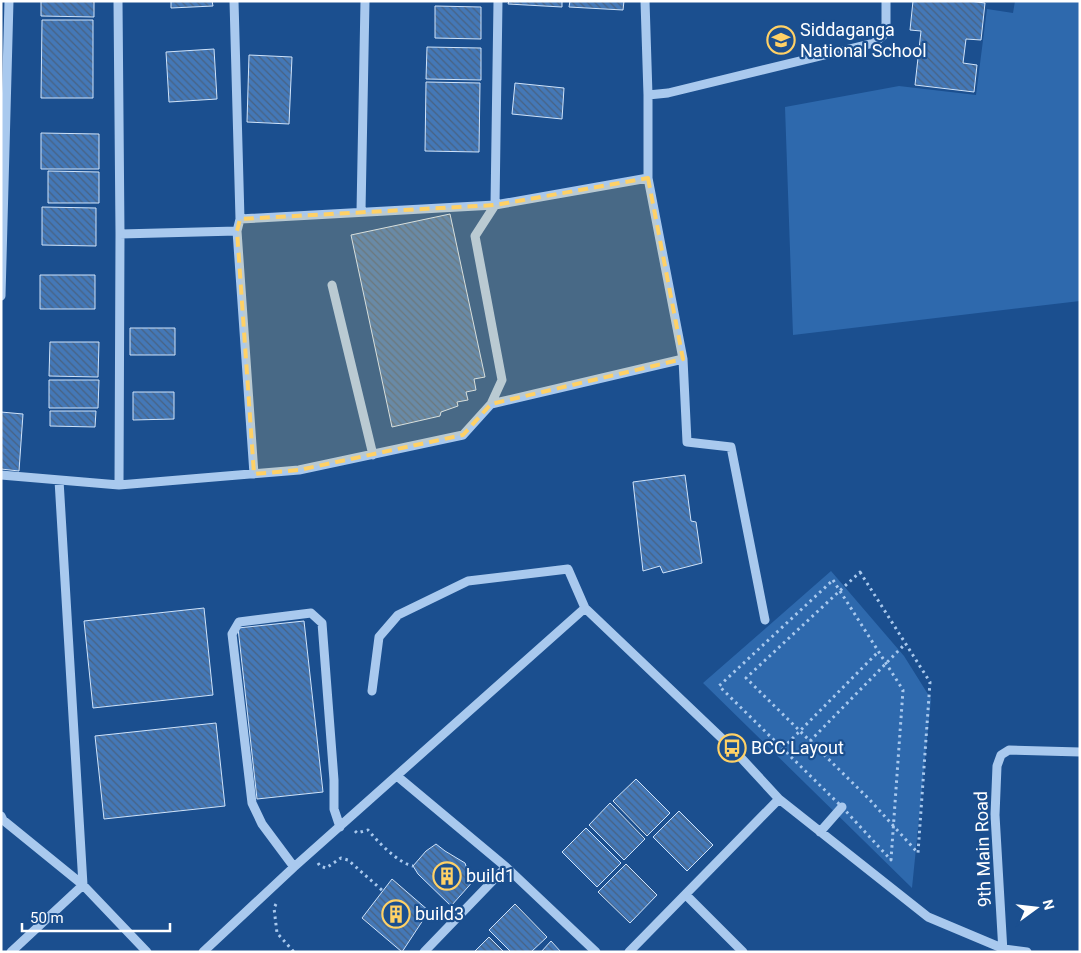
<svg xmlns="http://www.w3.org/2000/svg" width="1081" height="953" font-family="Roboto,sans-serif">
	<defs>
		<pattern id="building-back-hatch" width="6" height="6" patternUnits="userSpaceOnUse" patternTransform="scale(1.25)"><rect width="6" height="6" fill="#4478b7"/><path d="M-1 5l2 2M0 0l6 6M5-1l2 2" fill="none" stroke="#486282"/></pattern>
	</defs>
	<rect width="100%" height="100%" fill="#1b4f8f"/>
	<path fill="#2e69ad" d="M1015 1H1080V301L793 335 785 107 899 86 976 95 987 9 1013 13Z
		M831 571 904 656 931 699 912 888 703 683Z"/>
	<path fill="url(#building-back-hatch)" stroke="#cfe3fa" d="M41 1H94V17L41 16Z
		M171 1H212L213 6 171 8Z
		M509 1H562V7L508 4Z
		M570 1H624L623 10 569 7Z
		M913 1H970L985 3 981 40 966 39 963 63 977 65 974 92 915 85 921 31 910 30Z
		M435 6 481 7V39L435 38Z
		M42 20H93V98H41Z
		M427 47 481 48V80L426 79Z
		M214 49 217 99 169 102 166 52Z
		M249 55 292 57 289 124 247 122Z
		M426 82 480 83 479 152 425 151Z
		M515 83 564 88 562 119 512 114Z
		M41 133 99 134V169H41Z
		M48 171 99 172V203H48Z
		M42 207 96 208V246L42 245Z
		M450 214 485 377 474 379 476 390 466 392 468 400 457 402 458 406 441 412 440 416 392 427 351 235Z
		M40 275H95V309H40Z
		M130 328H175V355H130Z
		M50 342H99L98 377 49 376Z
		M49 380H99L98 408H49Z
		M133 392H174V419L133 420Z
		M50 411H96L95 427 50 426Z
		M1 412 23 414 19 471 1 469Z
		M685 475 691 521 696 522 702 563 663 573 660 566 643 571 633 482Z
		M204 608 213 695 93 708 84 621Z
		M304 621 323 792 257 799 238 628Z
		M216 723 225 806 104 819 95 736Z
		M636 779 670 813 647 836 613 801Z
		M610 803 645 839 624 860 589 825Z
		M679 811 713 845 687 871 653 837Z
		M586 828 621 863 597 887 562 852Z
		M436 844 445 851 465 863 467 869 476 878 451 906 418 874 413 866 426 851Z
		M626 864 657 895 630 923 598 892Z
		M392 879 429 911 402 952 362 918Z
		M515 904 547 937 531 952H511L489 930Z
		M489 937 504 952H474Z
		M551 941 561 952H541Z"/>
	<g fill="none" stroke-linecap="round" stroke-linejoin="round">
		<path stroke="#a9c9ee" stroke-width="3" stroke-dasharray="2.5 4" stroke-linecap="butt" d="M860 572 930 682 918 853 869 799 746 678Z
			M833 580 903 690 891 860 842 807 719 686Z
			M810 741 905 644
			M783 748 879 651
			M355 831 357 833 368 830C378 842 398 863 413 866
			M318 863 320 866 326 868 341 858 348 860 383 891
			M276 904 274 908 277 933 294 952"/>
		<path stroke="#a9c9ee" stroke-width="9" d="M234 1 240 219 495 205
			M498 1 495 205 648 178
			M645 1 648 95V178L683 359 687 442 731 447 765 620
			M648 95 668 93 874 43 886 33V1
			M361 211 365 1
			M240 219 237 231 254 474
			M120 234 237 231
			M332 285 373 455
			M1 296 9 1
			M491 404 683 359
			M1 475 119 485 120 234 118 1
			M119 485 299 470 463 435 491 404 502 380 475 236 495 205
			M372 691 379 637 398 615 468 581 568 569 585 608 732 748 779 799 928 917 1004 949 1027 952
			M397 776 506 867 596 952
			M1 816 3 820 83 885 147 952
			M820 832 842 807
			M294 867 262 824 252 803 232 634 239 622 311 613 322 623 334 780V809L340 827
			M686 895 743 952
			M11 952 83 885 59 480
			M203 952 294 867 585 608
			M424 952 506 867
			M629 952 779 799
			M1003 952 995 815 997 766 1001 755 1009 750 1080 752"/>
	</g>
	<path fill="#ffd166" fill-opacity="0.2" stroke="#ffd166" stroke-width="4" stroke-dasharray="10 6" stroke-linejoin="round" d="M648 178 683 359 491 404 463 435 299 470 254 474 237 231 240 219 495 205Z"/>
	<defs>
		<g id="school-ring" transform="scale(1.4375)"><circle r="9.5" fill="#1b4f8f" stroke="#ffd166" stroke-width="1.5"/><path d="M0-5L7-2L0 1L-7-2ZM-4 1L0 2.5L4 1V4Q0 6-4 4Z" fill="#ffd166"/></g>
		<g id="bus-ring" transform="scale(1.4375)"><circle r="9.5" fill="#1b4f8f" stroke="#ffd166" stroke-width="1.5"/><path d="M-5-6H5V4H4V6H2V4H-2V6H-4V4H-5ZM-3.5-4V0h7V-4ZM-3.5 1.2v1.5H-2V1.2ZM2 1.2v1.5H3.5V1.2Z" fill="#ffd166"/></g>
		<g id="building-ring" transform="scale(1.4375)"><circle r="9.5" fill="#1b4f8f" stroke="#ffd166" stroke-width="1.5"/><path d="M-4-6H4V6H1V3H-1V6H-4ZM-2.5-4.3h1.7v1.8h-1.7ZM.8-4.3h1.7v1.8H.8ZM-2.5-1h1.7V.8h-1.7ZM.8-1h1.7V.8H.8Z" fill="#ffd166"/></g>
	</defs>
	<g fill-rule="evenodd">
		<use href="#school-ring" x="781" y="40"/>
		<use href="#bus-ring" x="732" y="748"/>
		<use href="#building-ring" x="447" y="876"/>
		<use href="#building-ring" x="396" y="914"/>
	</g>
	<g text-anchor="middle" stroke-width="4.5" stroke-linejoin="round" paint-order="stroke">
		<g font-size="18" fill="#fff" stroke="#1b4f8f" text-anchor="start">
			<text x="800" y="36">Siddaganga<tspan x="800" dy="21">National School</tspan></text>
			<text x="751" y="754">BCC Layout</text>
			<text x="466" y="882">build1</text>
			<text x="415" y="920">build3</text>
		</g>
		<g font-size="18" fill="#fff" stroke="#1b4f8f">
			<text transform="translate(983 849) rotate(-92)" y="6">9th Main Road</text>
		</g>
	</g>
	<rect width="1081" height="953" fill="none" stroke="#ffffff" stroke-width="5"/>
	<g transform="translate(1036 908) rotate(75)" stroke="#1b4f8f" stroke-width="4" paint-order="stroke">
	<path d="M0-4L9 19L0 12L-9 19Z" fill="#ffffff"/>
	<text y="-8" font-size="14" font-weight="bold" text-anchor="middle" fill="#ffffff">N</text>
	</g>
	<path d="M22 923v8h148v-8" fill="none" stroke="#ffffff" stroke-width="2.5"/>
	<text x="30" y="923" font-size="15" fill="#ffffff" stroke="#1b4f8f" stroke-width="4" paint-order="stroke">50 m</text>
</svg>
